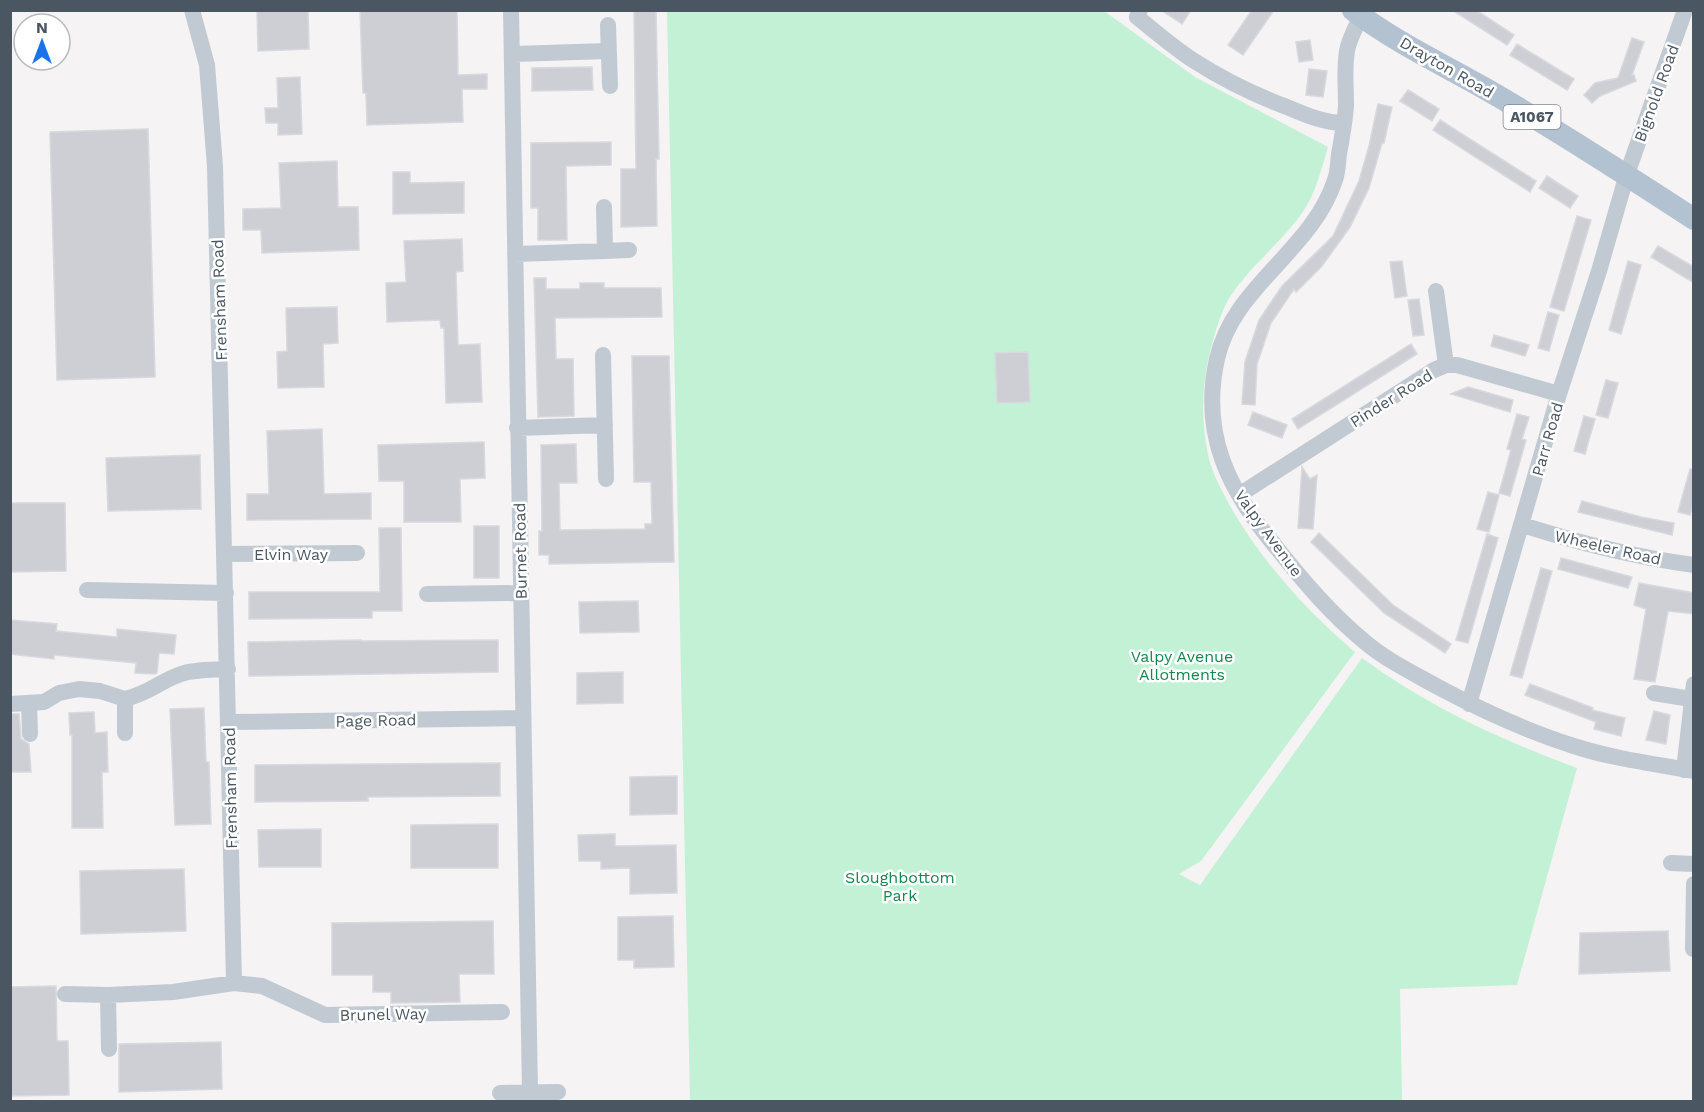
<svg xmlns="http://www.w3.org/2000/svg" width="1704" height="1112" font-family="'Work Sans',sans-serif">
	<rect width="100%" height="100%" fill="#f5f3f3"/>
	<path fill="#c3f1d5" d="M667 11H1104L1195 77 1328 147C1322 167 1316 192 1304 210 1282 243 1249 266 1228 300 1220 315 1214 335 1210 352 1201 387 1201 423 1209 459 1214 478 1225 496 1234 513 1266 566 1308 612 1355 652L1201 861 1179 874 1200 885 1362 658C1429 707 1499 739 1577 768L1517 985 1400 989 1402 1101H690Z"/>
	<path fill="#cdcfd5" stroke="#d7d9de" stroke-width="1.5" d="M257 10H308L309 49 258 51Z
		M360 10H457L458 75 487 74V89H462L463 122 367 125 366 93H363Z
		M634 10H656L659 159H656L657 226 621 227V169H636Z
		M1161 10H1191L1182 24Z
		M1252 10H1274L1243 55 1228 45Z
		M1452 10H1476L1514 35 1507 45Z
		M1632 38 1644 42 1632 75H1634L1636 81 1600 96 1592 103 1584 95 1595 83 1618 78Z
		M1310 40 1313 60 1299 62 1296 42Z
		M1517 44 1574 79 1567 90 1510 55Z
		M592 67 593 90 532 91V68Z
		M1309 69 1327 71 1323 97 1306 95Z
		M300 77 302 134 278 135V123H266L265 108H278L277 78Z
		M1408 90 1439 109 1432 121 1400 101Z
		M1378 104 1392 107 1384 143H1382L1369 188 1350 227 1322 266 1296 292 1294 289 1271 323 1257 364 1255 405 1242 404 1245 362 1259 320 1282 286 1333 236 1359 181 1369 146Z
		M1440 120 1536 181 1530 192 1433 130Z
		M148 129 155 377 57 380 50 132Z
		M611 142V165L566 166 567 240H538V208H531V143Z
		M337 161 338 207H358L359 250 262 253 261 230H243V209L281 208 279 163Z
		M393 172H410V183L464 182V213L393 214Z
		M1547 176 1578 196 1570 208 1539 188Z
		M1577 216 1591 220 1564 311 1550 307Z
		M462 239 463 271 456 272 458 345 480 344 482 402 446 403 444 328H441L440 320 387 322 386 283 406 282 404 241Z
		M1658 246 1694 267V283L1651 257Z
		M1402 261 1407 296 1395 298 1390 262Z
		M1628 261 1641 265 1621 334 1609 330Z
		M534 278H546V289H580V283H604V288H661L662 317 555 318 556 359H573L574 416 538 417Z
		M1419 299 1424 335 1413 336 1408 300Z
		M337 307 338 343 323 344 324 387 278 388 277 352 287 351 286 308Z
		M1548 312 1559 315 1549 351 1538 348Z
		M1494 335 1529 345 1525 356 1491 346Z
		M1411 344 1417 354 1298 429 1292 419Z
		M1028 352 1030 402 997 403 995 353Z
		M632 356H669L674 562 549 564V555H539V531H542L541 445 576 444 577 483H559L560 530 645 529V524H652L651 482H634Z
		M1606 380 1618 383 1608 418 1596 415Z
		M1468 387 1513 400 1510 412 1451 394Z
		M1253 412 1287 425 1282 438 1248 425Z
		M1517 414 1529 417 1522 439 1526 440 1510 496 1499 493 1511 450 1507 449Z
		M1584 416 1595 419 1585 454 1574 451Z
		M322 429 324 494 371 493V519L247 520V494H269L267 431Z
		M484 442 485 478 460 479 461 522H404V481H379L378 445Z
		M200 455 201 509 108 511 106 458Z
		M1302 467 1310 479 1317 475 1313 529 1298 528Z
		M1690 469 1694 470V503L1690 515 1678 512Z
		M1488 492 1499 495 1489 532 1477 529Z
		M1582 501 1641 517 1674 523 1672 535 1578 512Z
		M10 503H65L66 571 10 572Z
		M474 526H499V578H474Z
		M379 528H401L402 611H372V618L249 619V592H380Z
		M1319 533 1393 605 1451 644 1445 653 1384 613 1311 542Z
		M1487 534 1498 538 1468 643 1456 640Z
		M1561 558 1632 577 1628 588 1558 569Z
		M1541 568 1552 571 1522 678 1510 675Z
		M1639 583 1694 593V614L1668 611 1655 682 1634 679 1646 609 1634 605Z
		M638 601 639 632 580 633 579 602Z
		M10 620 57 624 56 631 117 637V629L176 635 174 654 159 653 157 673 155 674 135 673 136 663 54 655V659L10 654Z
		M361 640V641L498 640V672L249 676 248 642Z
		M623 672V703L577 704V673Z
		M1530 684 1593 708 1592 710 1625 718 1621 736 1594 729 1596 722 1525 695Z
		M204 708 206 762H209L211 824 175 825 170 709Z
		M1654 711 1670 715 1666 744 1646 740Z
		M94 712 95 733 107 732 108 772H102L103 828H72V735H70L69 713Z
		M10 714H19L21 739 29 744 31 772H10Z
		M500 763V796L368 797V801L255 802V765Z
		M677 776V814L630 815V777Z
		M498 824V868H411V825Z
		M321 829V867H259L258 830Z
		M615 834V846L676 845 677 893 630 894V868L601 869V861H579L578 835Z
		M184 869 186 931 81 934 80 871Z
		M673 916 674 967 634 968V960H618V917Z
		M493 921 494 974H459L460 1002 391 1003V992H373V975H332V923Z
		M1668 931 1670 971 1579 974 1580 933Z
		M56 986 57 1041H68L69 1095 10 1096V987Z
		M221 1042 222 1089 119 1092V1044Z"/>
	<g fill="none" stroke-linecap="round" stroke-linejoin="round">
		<path stroke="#c1cad2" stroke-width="16" d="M192 10 207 65 215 166 234 983
			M511 10 530 1092
			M1140 10 1137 17C1156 32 1175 49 1196 62 1224 80 1255 95 1287 107 1306 115 1324 123 1344 123
			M1361 16C1356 27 1349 39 1347 51 1344 69 1346 88 1346 105 1345 122 1342 138 1339 154 1338 162 1338 172 1335 180 1312 251 1233 286 1217 359 1200 434 1229 491 1276 547 1303 581 1331 614 1365 642 1386 660 1413 673 1438 687 1483 711 1529 732 1577 747 1615 759 1655 764 1694 771
			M608 25 610 86
			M513 54 608 51
			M605 251 629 250
			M515 254 605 251 604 207
			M1436 291 1446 365
			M603 355 606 479
			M517 428 605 425
			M1239 495 1434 370 1446 365H1457L1559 394
			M1523 525C1579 543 1635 557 1694 565
			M226 554 357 553
			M87 590 226 593
			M427 594 520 593
			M1654 693 1691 699
			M29 703 30 734
			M10 704 44 702 59 693 79 689 100 691 125 699
			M1469 704 1559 394 1599 271 1627 174 1685 10
			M229 722 523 718
			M125 733V699C150 693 160 681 181 674 195 669 213 670 228 669
			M1684 770 1694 684
			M1671 863 1694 864
			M1693 949 1694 884
			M65 994 108 995 173 992 234 983 262 986 325 1015 502 1012
			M108 995 109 1049
			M500 1093 558 1092"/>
		<path stroke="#b3c2d1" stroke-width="22" d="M1353 10C1400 46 1453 69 1503 99 1568 137 1631 178 1694 219"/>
	</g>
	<g text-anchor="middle" stroke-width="5" stroke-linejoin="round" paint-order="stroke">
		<rect fill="#fff" stroke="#808990" stroke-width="1.5" x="1503.5" y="105" width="57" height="24" rx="4.5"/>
		<g font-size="15" font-weight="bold" fill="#4a5661">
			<text x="1532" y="122">A1067</text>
		</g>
		<g font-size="16" fill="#4a5661" stroke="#fff">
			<text transform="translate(1447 67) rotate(30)" y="6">Drayton Road</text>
			<text transform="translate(1656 93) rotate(-70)" y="6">Bignold Road</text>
			<text transform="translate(219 300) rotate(-92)" y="6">Frensham Road</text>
			<text transform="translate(1391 398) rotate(-32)" y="6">Pinder Road</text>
			<text transform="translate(1547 439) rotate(-74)" y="6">Parr Road</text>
			<text transform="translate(1269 533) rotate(54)" y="6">Valpy Avenue</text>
			<text transform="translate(1608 547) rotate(13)" y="6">Wheeler Road</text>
			<text transform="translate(520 551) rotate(-91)" y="6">Burnet Road</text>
			<text x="291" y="560">Elvin Way</text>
			<text transform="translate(376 720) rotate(-1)" y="6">Page Road</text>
			<text transform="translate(230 788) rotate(-91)" y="6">Frensham Road</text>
			<text transform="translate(383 1014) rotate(-1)" y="6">Brunel Way</text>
		</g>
		<g font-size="16" fill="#17864f" stroke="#fff">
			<text x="1182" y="662">Valpy Avenue<tspan x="1182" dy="18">Allotments</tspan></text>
			<text x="900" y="883">Sloughbottom<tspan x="900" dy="18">Park</tspan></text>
		</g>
	</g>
	<rect width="1704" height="1112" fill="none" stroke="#4a5661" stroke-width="24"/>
	<g transform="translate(42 42)"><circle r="28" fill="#ffffff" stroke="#b7bbc0" stroke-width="1.5"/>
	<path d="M0-4.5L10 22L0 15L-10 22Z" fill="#1a73e8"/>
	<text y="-9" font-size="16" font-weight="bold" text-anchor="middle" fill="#4a5661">N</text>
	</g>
</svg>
